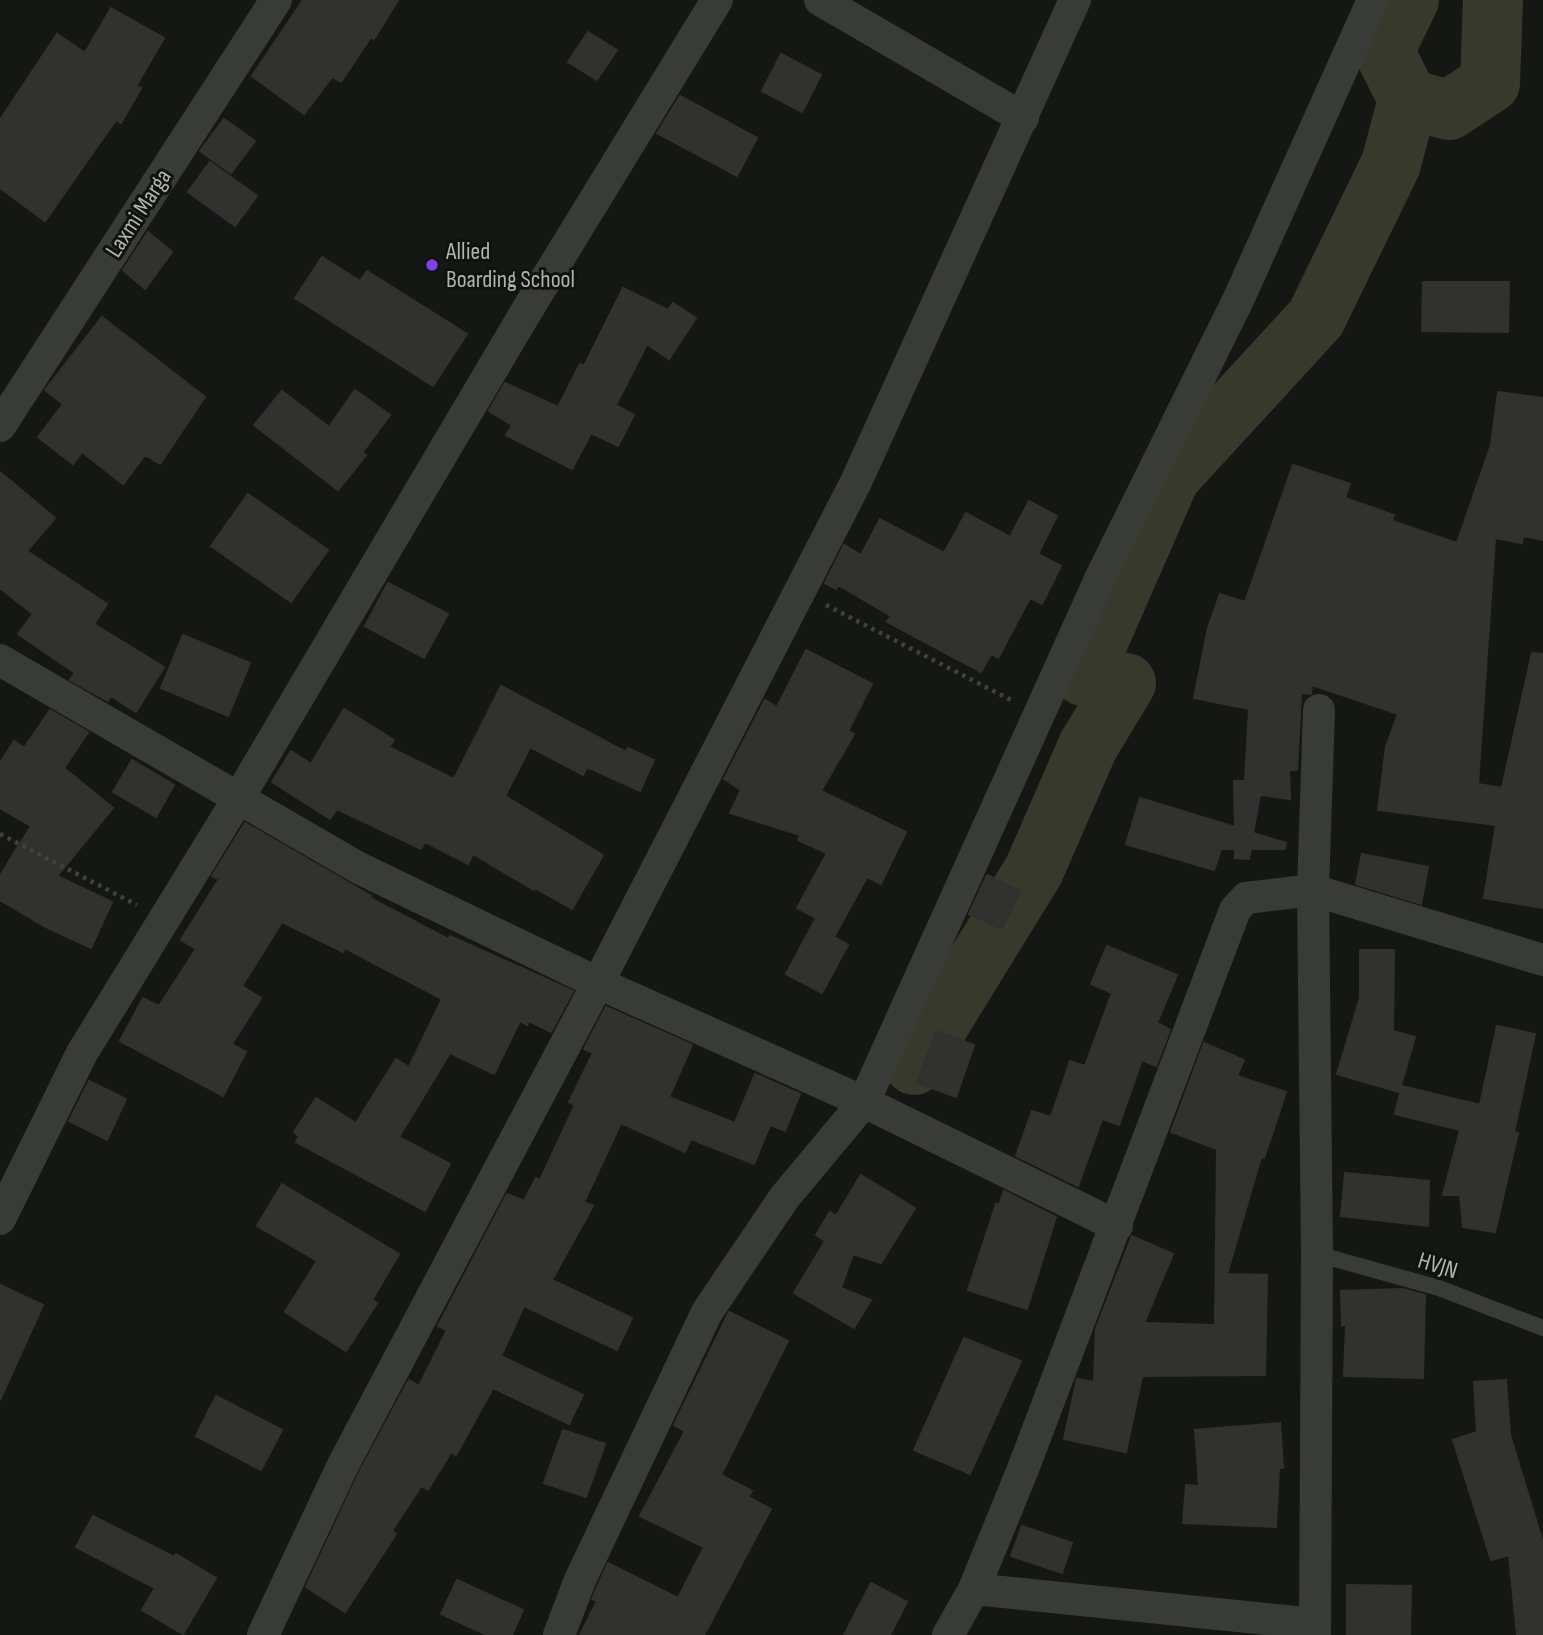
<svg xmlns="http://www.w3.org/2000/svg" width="1543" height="1635" font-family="'Sofia Sans Condensed',sans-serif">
	<rect width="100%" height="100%" fill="#151715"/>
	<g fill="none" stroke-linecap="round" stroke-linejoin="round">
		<path stroke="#37392c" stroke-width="60" d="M1408 99 1449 110 1490 83 1493 0
			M914 1065 1034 870 1088 746 1126 683 1083 676 1170 477 1316 318 1391 164 1408 99 1384 51 1409 0"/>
	</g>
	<path fill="#313230" stroke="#30322f" stroke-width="2" d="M303 0H398L374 39 371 37 341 82 332 77 304 114 252 76Z
		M111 8 164 38 136 86 141 88 121 123 116 120 45 221 0 188V120L57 34 85 53Z
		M588 32 617 50 597 80 568 62Z
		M781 54 821 75 802 112 762 91Z
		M680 96 757 138 737 176 657 133Z
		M224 119 255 141 231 173 200 151Z
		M210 162 257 196 235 226 188 192Z
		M148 232 172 252 145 289 123 270Z
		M322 257 360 281 367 271 467 334 433 386 295 298Z
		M1423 282H1509L1508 332 1422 331Z
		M623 288 668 310 673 303 696 318 669 359 647 344 616 405 634 415 618 446 591 433 572 469 506 435 512 425 489 411 505 383 558 407 580 364 584 366Z
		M102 317 205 397 160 464 145 455 123 484 82 452 73 464 38 437 63 404 45 390Z
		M355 390 390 415 362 453 366 455 338 490 254 425 282 391 329 427Z
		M1498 392 1543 398V540L1523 536 1522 543 1495 538 1478 784 1502 788 1532 653 1543 654V908L1484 898 1496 825 1378 810 1386 747 1398 714 1312 685 1311 694 1301 693 1297 770H1289L1290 799 1260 795 1253 833 1286 843 1285 849H1251L1249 859 1235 858V849H1221L1214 870 1126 844 1140 798 1235 827 1234 781H1245L1249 709 1194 698 1208 628 1220 594 1245 602 1293 465 1350 484 1345 498 1394 515 1392 521 1457 543 1491 445Z
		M0 472 55 518 27 551 107 604 94 624 164 667 136 712 111 696 108 701 70 680 75 673 18 634 33 614 0 588Z
		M248 494 328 550 291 602 211 546Z
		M1029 501 1057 516 1038 554 1061 566 1042 604 1030 598 998 658 991 654 981 672 887 622 891 616 838 585 836 589 825 583 844 545 861 555 880 519 944 553 966 513 1010 537Z
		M388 583 448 614 424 658 365 626Z
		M183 635 250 663 228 716 161 688Z
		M806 650 872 684 848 731 854 734 821 791 906 832 881 884 867 877 834 937 848 945 822 993 786 974 816 918 797 908 827 853 798 840 800 835 730 813 741 790 724 779 765 700 777 707Z
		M501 686 626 752 628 748 654 760 640 791 587 767 583 775 530 747 505 796 603 855 572 909 535 888 534 890 473 854 468 864 425 842 421 849 337 809 330 819 272 782 291 751 311 764 344 709 394 740 389 747 454 779Z
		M50 710 88 732 64 768 113 808 57 876 112 902 91 948 46 927 0 900V876L31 826 0 808V763L14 741 24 748Z
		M132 760 174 785 156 817 113 792Z
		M245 823 371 896 370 898 448 939 450 936 573 991 551 1032 529 1021 527 1025 520 1021 494 1074 450 1053 399 1137 450 1164 425 1211 296 1142 299 1136 294 1132 316 1098 356 1123 396 1059 409 1067 442 999 345 948 343 952 282 922 242 986 261 998 232 1044 246 1052 223 1096 120 1041 143 998 159 1006 196 949 181 940 219 879 212 876Z
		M1362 854 1428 867 1421 904 1356 884Z
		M987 875 1020 891 1002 929 969 914Z
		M1107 946 1177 975 1157 1023 1170 1030 1156 1066 1142 1060 1119 1125 1102 1119 1078 1186 1016 1156 1032 1111 1051 1117 1070 1061 1085 1066 1112 993 1091 984Z
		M1360 950H1394L1393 1031 1415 1037 1399 1092 1337 1074 1360 998Z
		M606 1007 692 1045 669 1097 735 1123 755 1074 800 1094 785 1131 770 1125 754 1164 691 1139 685 1152 621 1123 584 1202 593 1206 552 1280 632 1318 617 1350 524 1306 501 1356 583 1395 569 1424 493 1388 456 1455 451 1452 428 1490 421 1486 392 1531 396 1534 345 1612 306 1587 359 1473 409 1380 419 1386 447 1330 438 1326 507 1194 524 1201 536 1178 540 1180 575 1105 569 1102 593 1053 584 1049Z
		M1497 1026 1535 1034 1514 1132 1518 1133 1495 1232 1463 1227 1460 1195H1443L1460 1130 1395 1114 1402 1086 1480 1105Z
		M936 1031 974 1045 956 1097 917 1083Z
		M1204 1043 1244 1060 1237 1076 1286 1092 1264 1158 1261 1157 1227 1274 1267 1275 1265 1375 1142 1376 1126 1452 1064 1439 1077 1379 1094 1382 1096 1329 1132 1236 1173 1254 1144 1323 1215 1325 1217 1149 1171 1132Z
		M89 1081 126 1099 107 1140 69 1121Z
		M1345 1173 1429 1181 1428 1226 1341 1216Z
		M861 1175 915 1208 881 1263 853 1254 841 1288 871 1300 854 1328 794 1293 825 1241 816 1235 830 1212 836 1216Z
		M282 1184 399 1254 372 1300 377 1303 346 1351 285 1312 317 1261 257 1226Z
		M1004 1191 1056 1217 1027 1309 968 1290 996 1204 999 1205Z
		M0 1285 43 1305 0 1400Z
		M1402 1289 1425 1295 1423 1378 1344 1376 1346 1325H1342L1341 1291Z
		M729 1312 788 1341 721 1475 752 1491 748 1497 771 1509 704 1635H580L597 1601 592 1599 608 1563 678 1598 704 1547 640 1516 685 1431 674 1425Z
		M964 1338 1021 1361 970 1474 914 1450Z
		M1506 1380 1510 1435 1543 1543V1635H1517L1509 1555 1491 1560 1453 1440 1477 1432 1474 1382Z
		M216 1396 282 1430 261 1470 196 1436Z
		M1280 1423 1283 1468H1279L1276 1527 1183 1523 1186 1485 1199 1486 1195 1430Z
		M563 1430 605 1444 586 1497 544 1483Z
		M93 1516 174 1557 176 1554 216 1578 183 1634 142 1610 155 1588 76 1547Z
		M1022 1526 1072 1543 1062 1573 1011 1556Z
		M457 1580 523 1610 512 1635H487L441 1614Z
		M871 1583 907 1602 890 1635H844Z
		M1347 1585 1411 1586 1410 1635H1347Z"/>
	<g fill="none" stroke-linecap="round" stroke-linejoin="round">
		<path stroke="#40423c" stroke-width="4.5" stroke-dasharray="3.5 5" stroke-linecap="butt" d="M826 605 1011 700
			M0 834 137 905"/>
		<path stroke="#393b36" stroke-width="16" d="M1317 1254 1439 1288 1543 1328"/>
		<path stroke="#393b36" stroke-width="32" d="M820 0 1023 118
			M0 426 276 0
			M0 660 359 868 598 983 864 1102 1117 1226
			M0 1219 82 1053 238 799 526 312 717 0
			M974 1589 1315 1624
			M263 1635 343 1465 598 983 856 482 1075 0
			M559 1635 580 1580 707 1312 784 1198 864 1102 1101 577 1239 298 1373 0
			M948 1635 974 1589 1023 1469 1235 910 1246 898 1313 890 1543 960
			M1315 1635 1317 1254 1313 890 1319 710"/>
	</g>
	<circle fill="#7d41e3" stroke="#101210" stroke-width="2.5" cx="432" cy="265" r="7"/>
	<g text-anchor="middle" stroke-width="6" stroke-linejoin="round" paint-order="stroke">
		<g font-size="24" fill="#b0b6a8" stroke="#101210">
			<text transform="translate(138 213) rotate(-57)" y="8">Laxmi Marga</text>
			<text transform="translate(1438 1265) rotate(17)" y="8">HVJN</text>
		</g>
		<g font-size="24" fill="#b0b6a8" stroke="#101210" text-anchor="start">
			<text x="446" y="259">Allied<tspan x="446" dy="28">Boarding School</tspan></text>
		</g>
	</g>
</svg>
